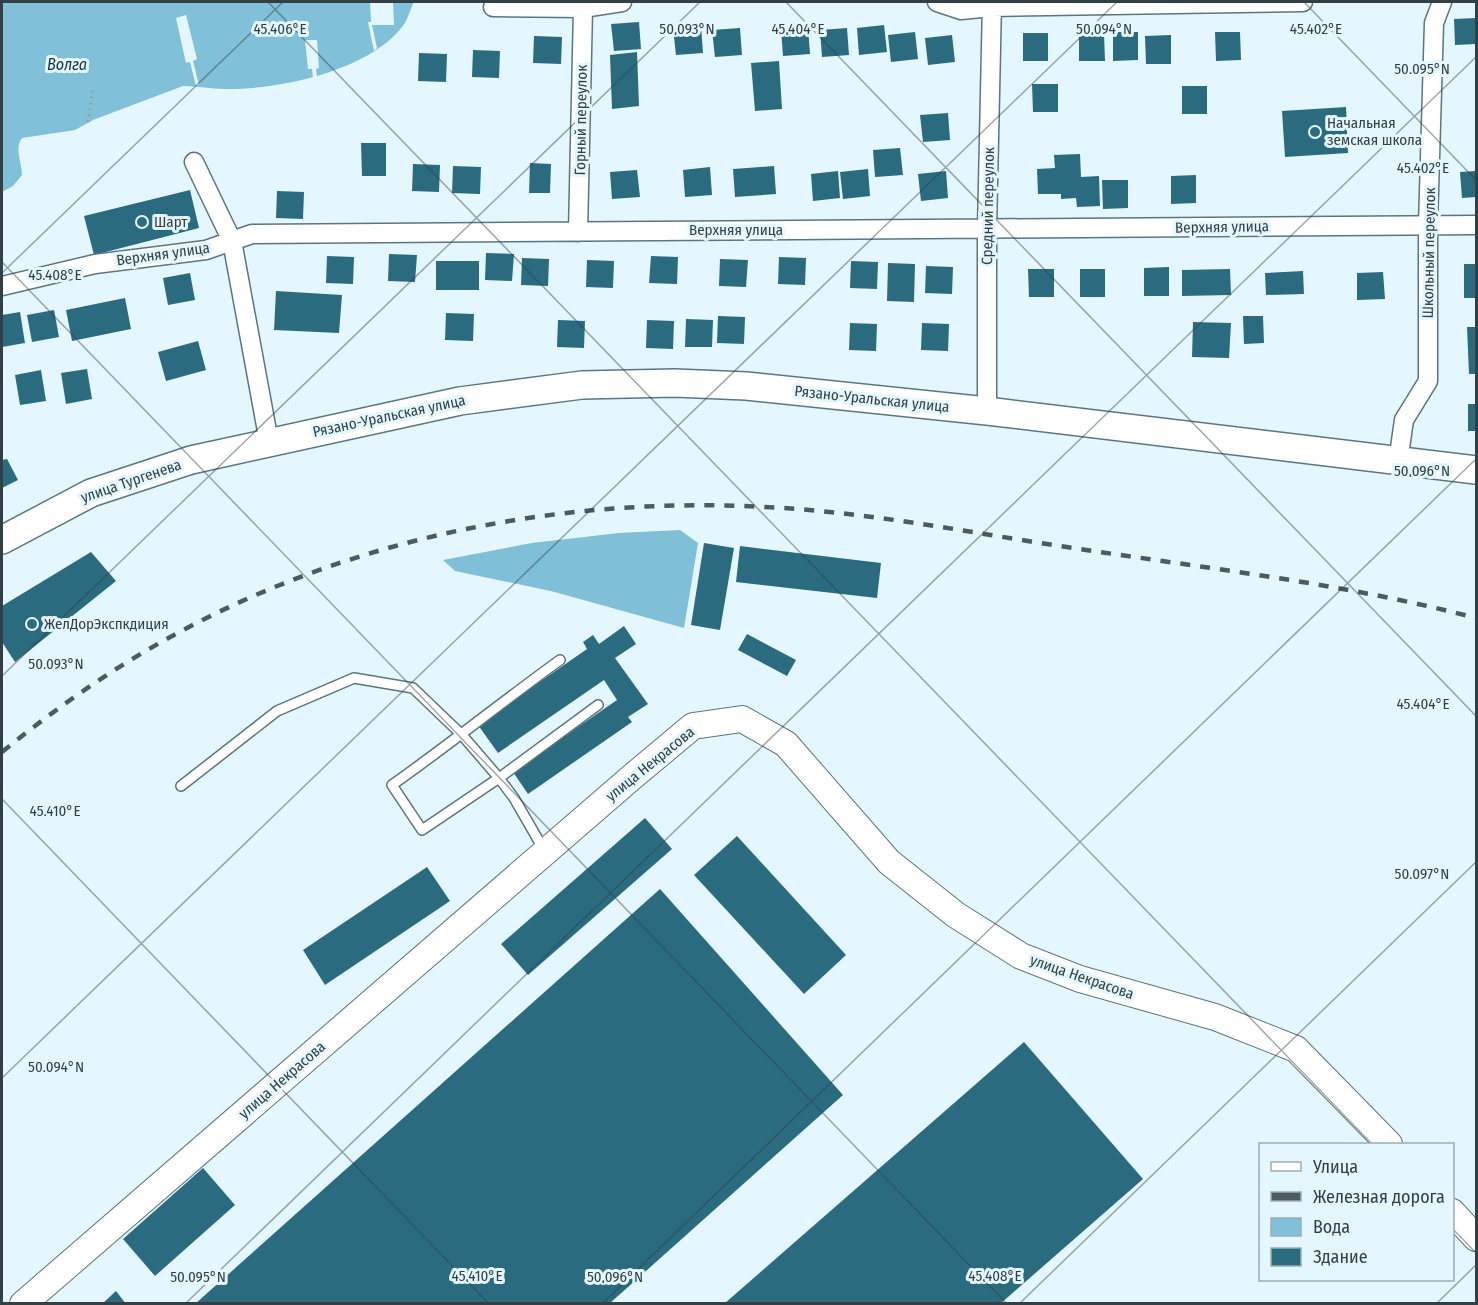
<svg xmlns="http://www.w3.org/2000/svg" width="1478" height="1305" font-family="'Fira Sans Condensed',sans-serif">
	<rect width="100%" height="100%" fill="#e4f7fe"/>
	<path fill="#7fbfd7" d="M680 530 698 543 684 628 551 591 455 571 443 560 532 543 619 533Z"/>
	<path fill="#80c0d8" d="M2 2H414C410 9 408 20 402 27 368 71 278 90 225 89 211 89 198 86 183 86L93 120 75 130 22 138C14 148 22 163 22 175L13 186 2 192Z"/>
	<path fill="#e4f7fe" d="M370 2H393L394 25H372L377 48 374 51 368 22H371Z
		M186 15 197 59 193 61 199 85 196 86 190 62 186 63 176 18Z
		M305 40H317L319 68 316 69 317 77 313 78 312 69H308Z"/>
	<path fill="#2a6b80" d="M1476 18V44L1455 45 1454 19Z
		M639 22 641 49 614 51 611 24Z
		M884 25 887 52 859 55 857 28Z
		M701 26 703 53 676 55 673 28Z
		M808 27 810 54 783 56 781 29Z
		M740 28 742 55 715 57 712 30Z
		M847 28 849 55 822 57 820 30Z
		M915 32 918 59 891 62 888 35Z
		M1113 32H1138V60L1113 61Z
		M1215 32H1240L1241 60 1216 61Z
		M1023 33H1048V61H1023Z
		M1079 33H1104L1105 61H1079Z
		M952 35 955 62 928 65 925 38Z
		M1171 35V64H1146L1145 36Z
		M534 36 562 37 561 64 533 63Z
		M473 50 500 51 499 78 472 77Z
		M637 52 639 106 612 109 610 55Z
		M419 53 447 54 446 82 418 81Z
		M779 61 782 109 755 111 751 63Z
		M1032 84H1058V112H1033Z
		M1182 86H1207V114H1182Z
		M1346 107 1348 153 1285 157 1282 111Z
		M948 113 950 140 923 142 920 115Z
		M361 143H386V176H362Z
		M900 148 903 175 875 177 873 150Z
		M1080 154 1081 177 1099 176 1100 206 1077 207 1076 198 1061 199V194H1038L1037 169 1055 168 1054 155Z
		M530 163 551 164 550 193H529Z
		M413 164 440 165 439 192 412 191Z
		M453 166 481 167 480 194 452 193Z
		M774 166 776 194 735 197 733 169Z
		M710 167 712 195 685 197 683 170Z
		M868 169 870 196 843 199 840 172Z
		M637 170 640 197 612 199 610 172Z
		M838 171 840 198 813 201 811 174Z
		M946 171 948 198 921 201 918 174Z
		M1476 171V197L1462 198 1460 172Z
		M1196 175V203L1171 204V176Z
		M1102 180H1128V208L1103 209Z
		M190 190 199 228 94 255 84 216Z
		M277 191 304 192 303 219 276 218Z
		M486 253 514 254 512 281 485 280Z
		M389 254 417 255 415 282 388 281Z
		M327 256 354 257 353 284 326 283Z
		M651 256 678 257 677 284 649 283Z
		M779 257 806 258 805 285 778 284Z
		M522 258 549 259 548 286 521 285Z
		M720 259 748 260 746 287 719 286Z
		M587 260 614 261 613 288 586 287Z
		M436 261H479V290H436Z
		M851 261 878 262 877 289 850 288Z
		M888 263 915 264 914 302 887 301Z
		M1464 264H1476V298H1464Z
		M926 266 953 267 952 294 925 293Z
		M1169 267V296H1144V268Z
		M1028 269H1054V297H1029Z
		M1080 269H1105V297H1080Z
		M1230 269 1231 295 1182 296V270Z
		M1303 271 1304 294 1266 295 1265 273Z
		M1383 272 1385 299 1357 300V273Z
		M190 273 195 300 168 305 163 278Z
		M276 291 342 295 339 333 274 330Z
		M125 298 131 329 72 341 66 310Z
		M54 310 59 337 32 342 27 315Z
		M20 312 25 343 2 347V315Z
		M446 313 474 314 473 341 445 340Z
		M718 316 745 317 744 344 717 343Z
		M1243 316H1263L1264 343 1244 344Z
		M686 319 713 320 712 347H685Z
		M558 320 585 321 584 348 557 347Z
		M647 320 674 321 673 349 646 348Z
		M1193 322 1231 323 1229 358 1192 357Z
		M850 323 877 324 876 351 849 350Z
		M922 323 949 324 948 351 921 350Z
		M1467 327H1476V374H1469Z
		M198 341 206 370 166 381 158 352Z
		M87 369 92 399 66 404 61 373Z
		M41 370 46 401 20 405 15 375Z
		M1468 404H1476V431H1468Z
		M7 459 18 480 2 488V460Z
		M704 543 734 548 720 630 691 625Z
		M740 546 881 563 877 598 736 582Z
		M91 552 116 581 15 662 2 642V606Z
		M624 626 636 644 615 658 648 704 628 717 632 722 528 794 513 772 617 700 604 680 498 753 478 725 587 649 583 642 593 635 599 644Z
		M747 634 796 660 787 676 738 650Z
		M645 818 672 849 528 975 501 944Z
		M737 836 846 955 804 994 694 875Z
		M427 867 450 901 325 985 303 950Z
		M660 889 843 1095 609 1304H195Z
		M1024 1042 1143 1179 1000 1304H724Z
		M203 1168 235 1205 155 1276 123 1239Z
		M116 1291 126 1304H102Z"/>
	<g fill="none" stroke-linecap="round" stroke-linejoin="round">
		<g stroke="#597681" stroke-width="12">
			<path id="lane" d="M560 660C503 701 449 745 392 785L422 830 499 778 598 705
				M181 786 277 711 354 678 413 688 462 735 499 778 514 798 544 850"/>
		</g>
		<g stroke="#597681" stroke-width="21">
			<path id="street" d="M937 2 961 10 992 7 1303 2
				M493 7 583 8 622 2
				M194 162 232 241 269 442
				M578 232 583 8
				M2 286 95 264 206 250 252 234 1476 225
				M987 411V229L992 2
				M1398 462 1404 420 1428 381V225L1434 23 1442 2"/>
		</g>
		<g stroke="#597681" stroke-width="28">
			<path id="secondary" d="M1452 1212 1476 1238
				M23 1304 632 777 693 726 742 719 786 744 889 862 956 915 1021 956 1080 979 1215 1017 1296 1049 1389 1144"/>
		</g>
		<g stroke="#597681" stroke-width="30">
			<path id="primary" d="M2 540 91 493 191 460 460 401 582 385 675 383 746 386 987 411 1476 470"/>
		</g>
		<path stroke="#8e9ea4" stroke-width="3" stroke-dasharray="1.5 4.5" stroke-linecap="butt" d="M88 122 93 87"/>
		<use href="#lane" stroke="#fff" stroke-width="9"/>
		<use href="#street" stroke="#fff" stroke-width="18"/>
		<use href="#secondary" stroke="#fff" stroke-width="26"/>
		<use href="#primary" stroke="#fff" stroke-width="27"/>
		<path stroke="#4d5a60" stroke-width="4.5" stroke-dasharray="10 10" stroke-linecap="butt" d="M2 752C56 708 113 668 174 635 353 537 563 496 765 507 871 512 976 534 1080 549 1212 569 1347 584 1476 618"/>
	</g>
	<path fill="none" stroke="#323f44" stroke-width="1.5" stroke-opacity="0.45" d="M268 2 1372 1144M786 2 1476 716M1304 2 1476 180M2 262 1007 1304M2 273 283 2M2 676 700 2M2 799 489 1304M2 1078 1117 2M1452 1228 1476 1253M185 1304 1476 57M602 1304 1476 459M1019 1304 1476 862M1436 1304 1476 1265"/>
	<g fill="#2d6c81" stroke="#e4f7fe" stroke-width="2">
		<circle cx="1315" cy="132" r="6"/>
		<circle cx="142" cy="222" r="6"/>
		<circle cx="32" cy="624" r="6"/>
	</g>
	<g text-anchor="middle" stroke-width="6" stroke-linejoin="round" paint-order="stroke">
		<g font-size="15" fill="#323f44" stroke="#e4f7fe">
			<text transform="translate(581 120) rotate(-89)" y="5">Горный переулок</text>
			<text transform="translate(988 206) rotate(-89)" y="5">Средний переулок</text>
			<text transform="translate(1222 227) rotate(-1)" y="5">Верхняя улица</text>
			<text x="736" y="235">Верхняя улица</text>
			<text transform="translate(1429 253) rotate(-89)" y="5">Школьный переулок</text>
			<text transform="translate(163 254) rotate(-8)" y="5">Верхняя улица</text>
			<text transform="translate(872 399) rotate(6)" y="5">Рязано-Уральская улица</text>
			<text transform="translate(389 416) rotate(-12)" y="5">Рязано-Уральская улица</text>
			<text transform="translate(131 481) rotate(-19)" y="5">улица Тургенева</text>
			<text transform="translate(650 764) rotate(-39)" y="5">улица Некрасова</text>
			<text transform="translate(1082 977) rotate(19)" y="5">улица Некрасова</text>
			<text transform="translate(282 1080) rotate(-41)" y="5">улица Некрасова</text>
		</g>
		<g font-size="15" fill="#323f44" stroke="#e4f7fe" text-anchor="start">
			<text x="1327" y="128">Начальная<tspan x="1327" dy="17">земская школа</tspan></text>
			<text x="154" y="227">Шарт</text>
			<text x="44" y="629">ЖелДорЭкспкдиция</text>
		</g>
		<g font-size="16" font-style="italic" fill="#13323d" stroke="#e4f7fe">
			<text x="67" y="70">Волга</text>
		</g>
	</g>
	<g font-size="15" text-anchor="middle" fill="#323f44" stroke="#e4f7fe" stroke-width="6" stroke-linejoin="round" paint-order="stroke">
		<text x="687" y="34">50.093°N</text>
		<text x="1104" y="34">50.094°N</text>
		<text x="280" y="34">45.406°E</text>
		<text x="798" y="34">45.404°E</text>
		<text x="1316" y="34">45.402°E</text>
		<text x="1422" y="74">50.095°N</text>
		<text x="1423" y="173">45.402°E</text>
		<text x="55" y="280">45.408°E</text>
		<text x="1422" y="476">50.096°N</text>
		<text x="56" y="669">50.093°N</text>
		<text x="1423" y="709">45.404°E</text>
		<text x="55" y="816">45.410°E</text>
		<text x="1422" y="879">50.097°N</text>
		<text x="56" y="1072">50.094°N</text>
		<text x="477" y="1281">45.410°E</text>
		<text x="995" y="1281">45.408°E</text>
		<text x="198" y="1282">50.095°N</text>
		<text x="615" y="1282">50.096°N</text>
	</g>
	<rect width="1478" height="1305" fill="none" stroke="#323f44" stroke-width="6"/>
	<rect x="1259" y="1143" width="195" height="138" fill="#e4f7fe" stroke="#9dadb4" stroke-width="1.5"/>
	<rect x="1271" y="1162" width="30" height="9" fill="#ffffff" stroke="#9dadb4" stroke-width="1.5"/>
	<text x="1313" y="1173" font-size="18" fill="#323f44">Улица</text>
	<rect x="1271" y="1192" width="30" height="9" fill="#4d5a60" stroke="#9dadb4" stroke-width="1.5"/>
	<text x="1313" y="1203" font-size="18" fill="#323f44">Железная дорога</text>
	<rect x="1271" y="1218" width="30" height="18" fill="#80c0d8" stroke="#9dadb4" stroke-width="1.5"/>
	<text x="1313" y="1233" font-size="18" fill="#323f44">Вода</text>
	<rect x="1271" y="1248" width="30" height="18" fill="#2a6b80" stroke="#9dadb4" stroke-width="1.5"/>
	<text x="1313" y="1263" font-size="18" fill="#323f44">Здание</text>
</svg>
